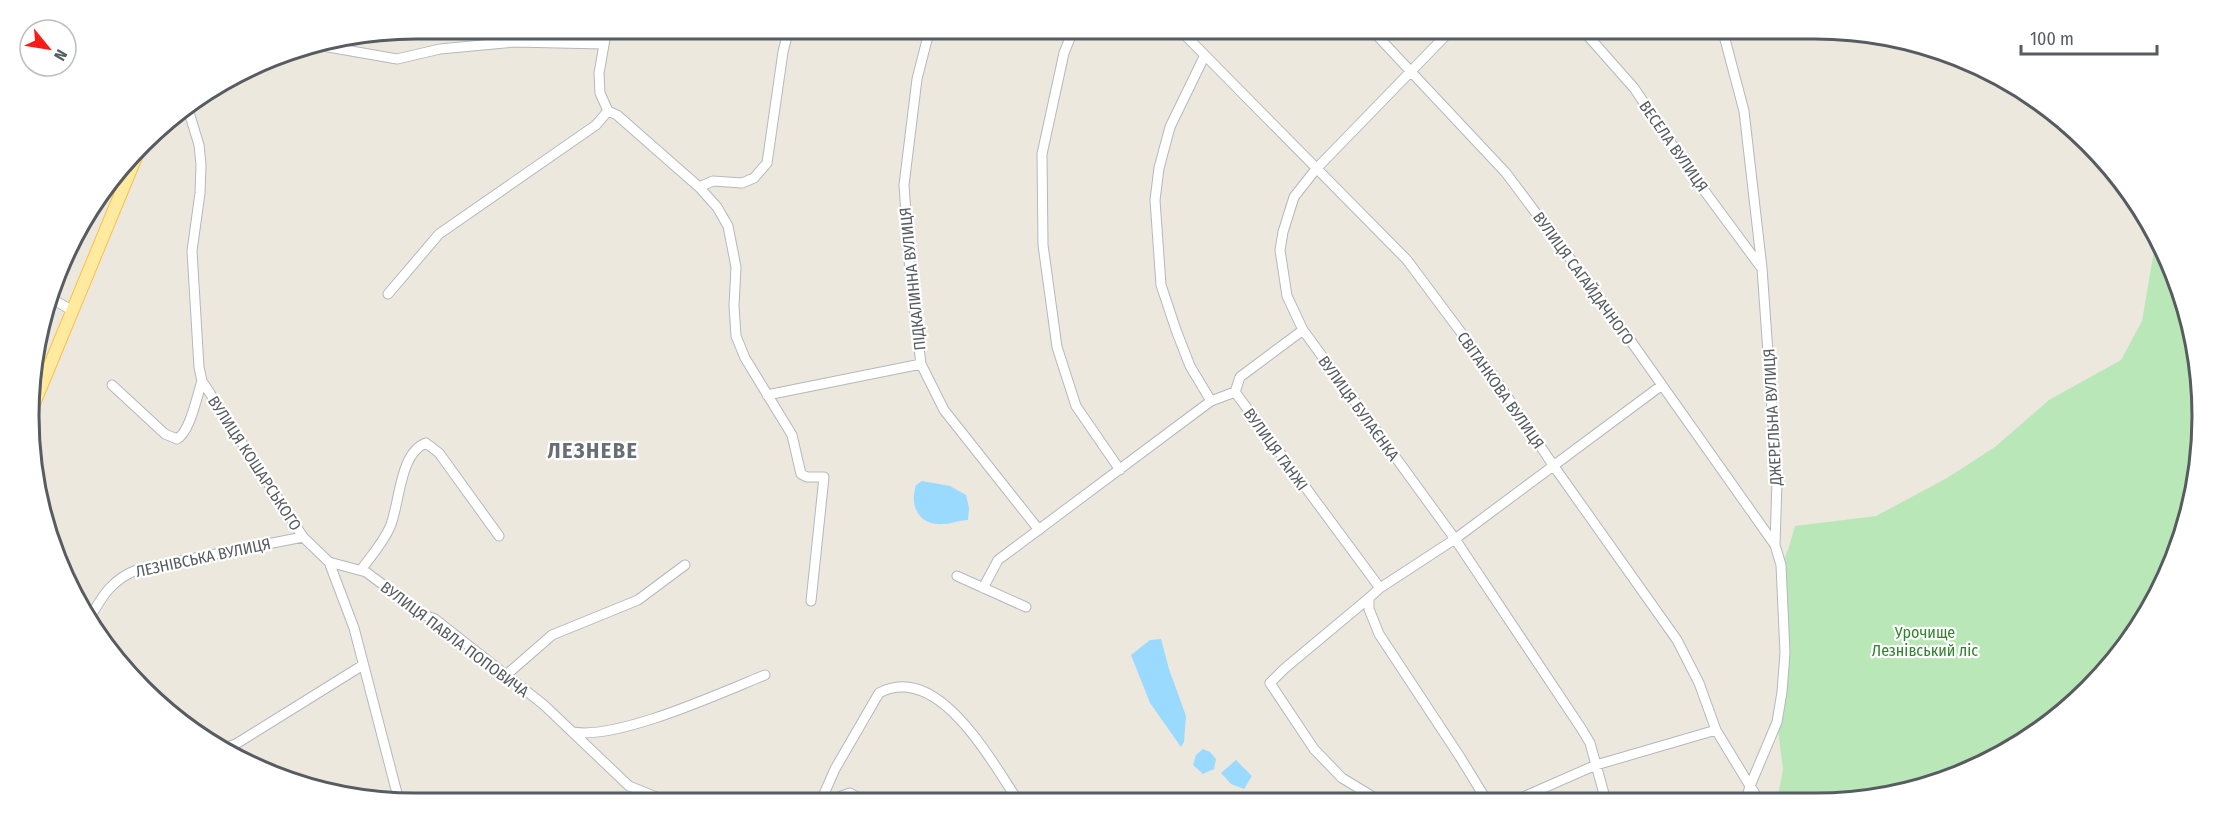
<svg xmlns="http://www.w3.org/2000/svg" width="2231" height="832" font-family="'Fira Sans Condensed',sans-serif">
	<rect width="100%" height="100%" fill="#ede8de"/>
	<path fill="#bae7b7" d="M2156 239 2199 366 2189 517 2137 631 2071 707 1986 764 1866 800H1777L1783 770 1777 722 1782 692 1781 565 1788 550 1795 526 1876 516 1947 478 1995 447 2049 400 2121 360 2142 321Z"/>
	<path fill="#9bdaff" d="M922 481 950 486 966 495 969 508 968 520C959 520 952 524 943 524 919 526 909 506 916 485Z
		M1161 639 1169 669 1186 716 1184 742 1181 747 1150 703 1131 655 1150 640Z
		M1203 749 1210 752 1216 759 1214 769 1203 774 1193 765 1196 755Z
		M1236 760 1252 776 1244 789 1231 784 1221 773Z"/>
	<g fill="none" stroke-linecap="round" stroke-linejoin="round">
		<g stroke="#b4b8bd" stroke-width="11">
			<path id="minor" d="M607 28 599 73 600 93 608 111
				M930 28 917 79 904 185 910 274 921 364 944 410 1039 530
				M1074 28 1064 53 1042 154 1043 245 1057 347 1076 406 1120 470
				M1178 28 1407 260 1492 374 1553 465 1677 640 1699 683 1716 730 1750 786 1746 800
				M1370 28 1506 173 1611 313 1775 545
				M1453 28 1316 169 1294 197 1283 232 1280 250 1287 296 1303 330 1455 539 1581 728 1590 743 1606 801
				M1581 28 1634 88 1692 174 1760 266
				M1722 28 1744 111 1762 268 1777 481 1775 545 1781 565 1785 653 1782 692 1777 722 1750 786 1759 800
				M317 45 397 59 440 49 514 42 603 44
				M1204 57 1170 127 1159 168 1155 200 1161 285 1176 330 1190 366 1211 401 1235 392 1380 588 1369 598V609L1379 634 1460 757 1487 801
				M188 109 199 145 201 165 200 193 192 251 199 367 202 381 303 537 329 562 354 628 399 801
				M608 111 617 115 699 187 717 207 728 226 736 267 734 306 736 336 745 358 792 435 801 474 807 477H824L811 601
				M699 187 713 181 742 183 754 178 767 163 783 52 789 28
				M388 294 439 234 596 125 608 111
				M54 300 73 311
				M112 385 165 434 177 439C190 432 197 396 202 381
				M1235 392 1240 377 1303 330
				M767 395 921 364
				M329 562 366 572 424 615 435 619 544 705 629 786 671 803
				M361 570C371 556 383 543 390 527 400 504 399 453 426 443L439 453 499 536
				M957 576 1026 607
				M983 588 998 560 1211 401
				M1380 588 1455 539 1662 385
				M1369 598 1284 669 1270 683 1314 749 1342 778 1380 801
				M89 619C103 595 112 579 139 569L303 537
				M505 676 552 635 638 600 685 565
				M573 732C618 740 720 693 765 675
				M227 747 236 744 363 665
				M1514 801 1596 765 1716 730
				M820 803 835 769 879 693C939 661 992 763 1019 802
				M830 803 833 799 850 793 867 802"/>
		</g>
		<g stroke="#febf45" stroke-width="14">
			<path id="major" d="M33 406 138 152"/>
		</g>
		<use href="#minor" stroke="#fff" stroke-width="9"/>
		<use href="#major" stroke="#ffeaa0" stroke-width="12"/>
	</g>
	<g text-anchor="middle" stroke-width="4.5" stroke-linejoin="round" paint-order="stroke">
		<g font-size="16" fill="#575c61" stroke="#fff">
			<text transform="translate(1674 146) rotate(55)" y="6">ВЕСЕЛА ВУЛИЦЯ</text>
			<text transform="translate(1584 278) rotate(54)" y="6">ВУЛИЦЯ САГАЙДАЧНОГО</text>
			<text transform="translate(912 279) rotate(-96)" y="6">ПІДКАЛИННА ВУЛИЦЯ</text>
			<text transform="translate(1501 390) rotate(55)" y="6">СВІТАНКОВА ВУЛИЦЯ</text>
			<text transform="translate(1359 408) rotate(54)" y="6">ВУЛИЦЯ БУЛАЄНКА</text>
			<text transform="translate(1772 417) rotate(-93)" y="6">ДЖЕРЕЛЬНА ВУЛИЦЯ</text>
			<text transform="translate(1276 449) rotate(54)" y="6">ВУЛИЦЯ ГАНЖІ</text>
			<text transform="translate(255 463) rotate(57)" y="6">ВУЛИЦЯ КОШАРСЬКОГО</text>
			<text transform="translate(203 557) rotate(-12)" y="6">ЛЕЗНІВСЬКА ВУЛИЦЯ</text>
			<text transform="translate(455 639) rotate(37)" y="6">ВУЛИЦЯ ПАВЛА ПОПОВИЧА</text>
		</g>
		<g font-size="16" fill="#2e842c" stroke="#fff">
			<text x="1925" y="638">Урочище<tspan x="1925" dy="18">Лезнівський ліс</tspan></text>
		</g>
		<g font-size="22" font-weight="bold" letter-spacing="1.5" fill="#686e73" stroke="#fff">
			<text x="593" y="458">ЛЕЗНЕВЕ</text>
		</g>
	</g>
	<path d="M0 0H2231V832H0ZM416 39H1815A377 377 0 0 1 2192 416V416A377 377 0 0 1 1815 793H416A377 377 0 0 1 39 416V416A377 377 0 0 1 416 39Z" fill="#fff" fill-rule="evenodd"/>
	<path fill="none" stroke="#575c61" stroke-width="3" d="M416 39H1815A377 377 0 0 1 2192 416V416A377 377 0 0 1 1815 793H416A377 377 0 0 1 39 416V416A377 377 0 0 1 416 39Z"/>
	<g transform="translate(48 48) rotate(120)"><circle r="28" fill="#ffffff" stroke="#bcbec0" stroke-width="1.5"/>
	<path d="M0-4.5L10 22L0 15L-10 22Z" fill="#f91b18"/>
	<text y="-9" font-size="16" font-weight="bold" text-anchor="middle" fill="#575c61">N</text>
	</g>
	<path d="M2021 45v9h136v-9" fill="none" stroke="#575c61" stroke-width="3"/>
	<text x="2030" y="45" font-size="18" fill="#575c61" stroke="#ffffff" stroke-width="4.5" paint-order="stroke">100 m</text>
</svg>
